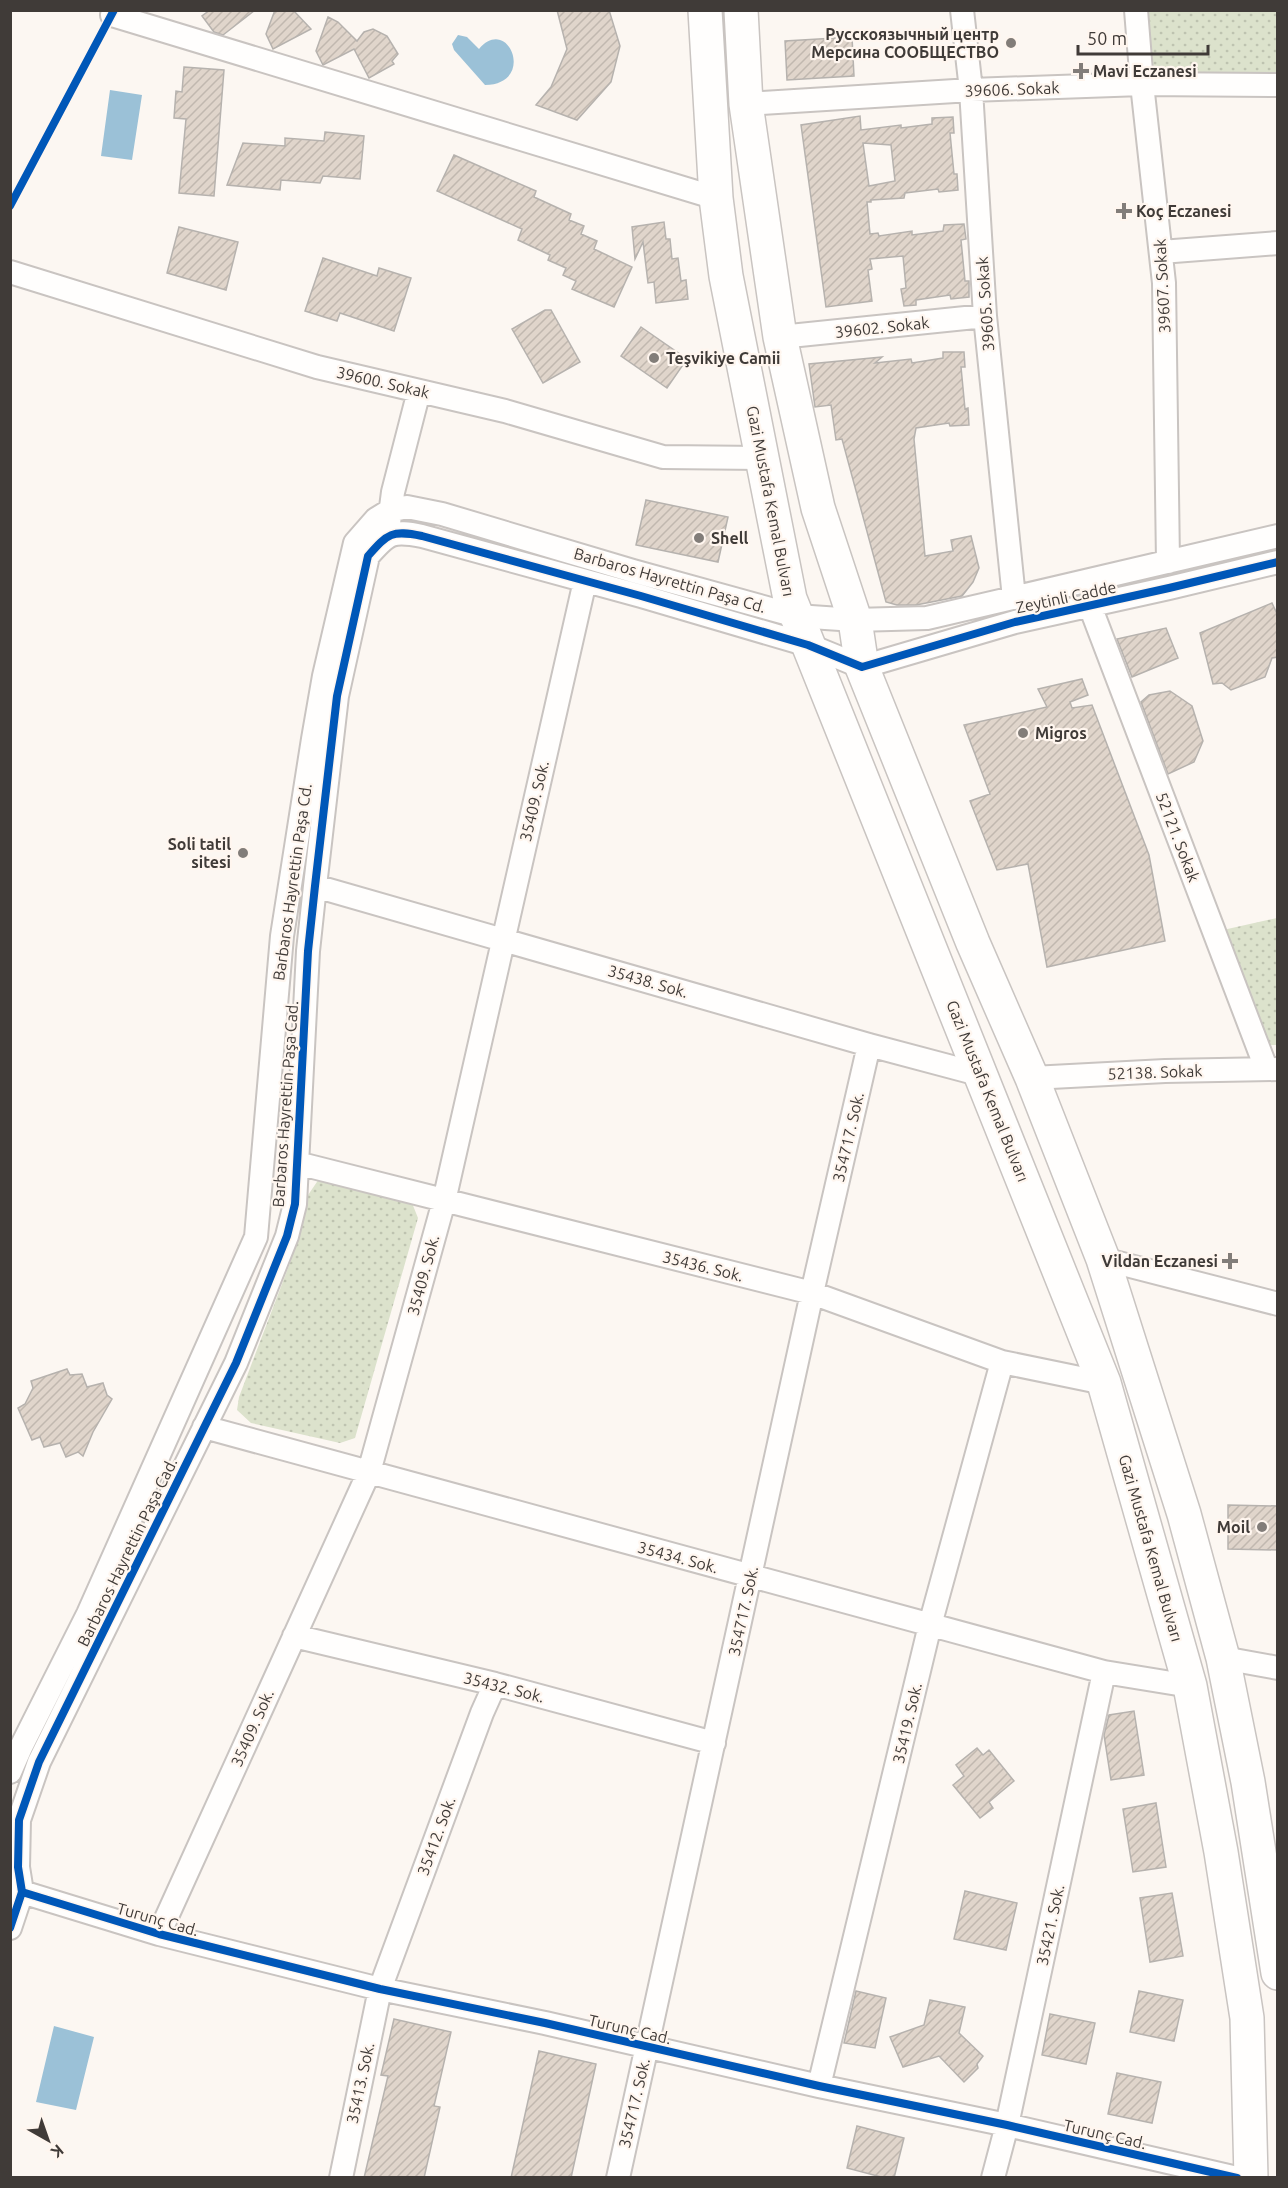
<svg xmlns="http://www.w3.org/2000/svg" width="1288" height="2188" font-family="Ubuntu,sans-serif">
	<defs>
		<pattern id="grass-dots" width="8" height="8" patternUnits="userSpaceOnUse" patternTransform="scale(1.5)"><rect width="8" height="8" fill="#dce2cc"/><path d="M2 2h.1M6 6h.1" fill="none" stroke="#bec3b0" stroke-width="1.8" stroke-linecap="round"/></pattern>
		<pattern id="building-hatch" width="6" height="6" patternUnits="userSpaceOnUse" patternTransform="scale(1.5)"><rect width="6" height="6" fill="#e0d5cb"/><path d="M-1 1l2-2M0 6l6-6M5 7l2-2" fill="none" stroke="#c1b8af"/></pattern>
	</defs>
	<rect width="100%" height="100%" fill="#fcf7f2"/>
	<path fill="url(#grass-dots)" d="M1147 11H1277V79L1165 81 1152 72Z
		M1277 918V1045H1268L1223 930Z
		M321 1176 412 1203 418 1218 355 1438 340 1443 251 1423 237 1410 239 1397 290 1263 306 1198Z"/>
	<path fill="#9bc1d7" d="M458 35 467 37 479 49C508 14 537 84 485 85L454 50 452 44Z
		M110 90 142 95 132 160 101 156Z
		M54 2026 94 2037 76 2110 36 2102Z"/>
	<path fill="url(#building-hatch)" stroke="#b6b2ae" stroke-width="1.5" fill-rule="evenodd" d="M210 10H255L223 35 214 32 202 16Z
		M275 10H293L311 29 273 49 266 34Z
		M557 10H609L620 46 611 82 577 120 536 105 551 87 567 49Z
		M328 17 338 22 357 41 364 32 373 29 387 36 398 54 392 61 394 64 369 78 354 49 323 65 316 51Z
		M852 37 854 76 787 80 785 41Z
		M184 67 224 70 214 196 179 193 186 119 174 118 176 91 182 92Z
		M860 116 861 130 901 125V128L932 124V118L953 117 954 133H950L954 174H957L958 190 939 192 938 189 905 193 904 198 871 200V202H867L870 234 878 233 879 236 912 231V235L943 231 944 225 964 224 966 239 961 240 965 281H969V297L951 299 950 295 916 300V305L904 306 901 289 906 288 903 256 870 259 872 269 868 270 872 301 826 307 801 125ZM863 143 891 145 895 181 869 186Z
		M325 132 364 136 360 179 323 176 320 183 281 180 280 190 227 185 243 143 285 146V138L324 141Z
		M454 155 536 191 534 197 571 214 569 220 584 226 581 234 597 241 594 249 632 267 614 307 572 289 576 281 563 275 566 268 548 260 550 255 518 240 522 229 437 191Z
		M664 222 666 239H670L672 259 678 258 681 281 686 280 688 299 656 303 654 282 648 283 643 242 635 259 632 227Z
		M179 227 238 242 226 290 167 273Z
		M323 258 377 276 379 268 411 278 394 331 340 313 337 321 305 311Z
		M545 310H551L580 362 543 383 512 329Z
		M641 327 687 359 667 388 621 356Z
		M943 352H964L965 367H961L965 409 968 408 969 425 950 426 949 423 916 428 914 439 925 556 953 551 951 540 971 536 979 568 973 582 962 596 916 605H897L886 602 842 439 836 440 831 405 815 407 809 364 882 357 875 363 911 359 912 363 943 358Z
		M646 500 728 517 718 562 636 545Z
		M1272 603 1278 616V657L1272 658 1265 677 1231 690 1222 683 1213 684 1200 633Z
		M1166 628 1178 658 1132 677 1117 639Z
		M1082 679 1088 695 1070 702 1072 708 1092 705 1149 855 1165 941 1047 967 1028 864 997 870 970 801 990 794 964 725 1047 707 1038 689Z
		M1170 691 1192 706 1203 741 1194 762 1168 774 1141 702 1149 695Z
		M67 1369 70 1375 82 1374 87 1387 103 1383 107 1395 112 1399 93 1432 83 1456 78 1452 66 1457 60 1443 44 1447 40 1437 32 1440 18 1408 25 1404 33 1388 31 1381Z
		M1228 1505 1278 1506V1550L1228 1549Z
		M1134 1711 1144 1775 1111 1780 1104 1735 1109 1715Z
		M977 1748 983 1755 989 1750 1014 1781 989 1802 993 1808 980 1818 953 1785 964 1776 956 1765Z
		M1156 1803 1166 1867 1133 1872 1123 1809Z
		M965 1891 1017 1903 1006 1950 954 1939Z
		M1172 1893 1183 1956 1150 1962 1140 1898Z
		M856 1991 886 1998 875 2048 844 2043Z
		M1139 1991 1183 2000 1174 2041 1130 2032Z
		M930 2000 965 2007 959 2033 983 2056 977 2064 978 2068 964 2082 939 2056 903 2067 890 2037 924 2025Z
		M1050 2014 1095 2023 1086 2064 1042 2055Z
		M394 2019 451 2032 434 2106 440 2107 424 2178H364L388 2076 381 2075Z
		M539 2051 596 2064 571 2178H511Z
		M1117 2073 1161 2082 1152 2123 1108 2114Z
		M857 2126 904 2138 894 2178H885L847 2168Z"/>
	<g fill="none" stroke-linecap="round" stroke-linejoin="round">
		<g stroke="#c9c4c1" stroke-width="26">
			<path id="minor" d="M962 10 971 90 985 316 1014 598
				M1136 10 1142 84 1164 283 1168 562
				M112 15 716 198
				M746 104 971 90 1142 84 1278 85
				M1161 252 1278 243
				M10 272 317 367 505 411 663 457 762 458
				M780 337 985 316
				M389 523 393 492 419 391
				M1090 606 1266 1068
				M315 886 869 1045 982 1075
				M1032 1078 1165 1071 1278 1069
				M297 1163 812 1293 1002 1362 1104 1383
				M1103 1259 1278 1304
				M204 1427 1104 1672 1190 1686
				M294 1636 495 1684 714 1743
				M1223 1658 1278 1668
				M10 1772 21 1747 88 1614 256 1237 282 936 313 739 324 676 355 543 376 519 389 511 407 507 442 514 633 571 796 616 855 620 927 618 1278 536
				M22 1892 159 1934 380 1989 545 2023 819 2086 1007 2125 1237 2178
				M10 1928 22 1892 18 1867 19 1820 39 1762 236 1363 287 1236 295 1204 308 951 315 886 337 696 368 556C388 533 392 530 422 536L641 596 808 645 862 667 1015 622 1169 588 1278 562
				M159 1934 369 1472 444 1201 585 581
				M819 2086 930 1625 1002 1362
				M341 2178 380 1989 482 1713 495 1684
				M618 2178 812 1293 869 1045
				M993 2178 1007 2125 1104 1672"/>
		</g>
		<g stroke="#c9c4c1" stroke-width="36">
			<path id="highway" d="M705 10 716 198 726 276 790 599 1104 1383 1190 1686 1221 1852 1247 2018 1251 2178
				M741 10 746 104 780 337 818 508 855 620 862 667 973 943 1032 1078 1103 1259 1184 1514 1223 1658 1248 1782 1278 1973"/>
		</g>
		<use href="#minor" stroke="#fffefd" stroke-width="22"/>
		<use href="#highway" stroke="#fffefd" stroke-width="33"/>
		<g stroke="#fff6ef" stroke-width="11">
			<path id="cycleway" d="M10 206 114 10
				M22 1892 159 1934 380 1989 545 2023 819 2086 1007 2125 1237 2178
				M10 1928 22 1892 18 1867 19 1820 39 1762 236 1363 287 1236 295 1204 308 951 315 886 337 696 368 556C388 533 392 530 422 536L641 596 808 645 862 667 1015 622 1169 588 1278 562"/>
		</g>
		<use href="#cycleway" stroke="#0057b8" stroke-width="8"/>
	</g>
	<g fill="#827d79" stroke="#fff6ef" stroke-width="2">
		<circle cx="1011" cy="43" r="6"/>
		<path d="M1078 62h6v6h6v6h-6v6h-6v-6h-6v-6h6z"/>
		<path d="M1121 202h6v6h6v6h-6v6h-6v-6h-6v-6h6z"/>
		<circle cx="654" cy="358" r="6"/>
		<circle cx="699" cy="538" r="6"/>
		<circle cx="1023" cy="733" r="6"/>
		<circle cx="243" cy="853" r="6"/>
		<path d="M1227 1252h6v6h6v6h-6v6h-6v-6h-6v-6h6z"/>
		<circle cx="1262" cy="1527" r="6"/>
	</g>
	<g text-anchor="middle" stroke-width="4.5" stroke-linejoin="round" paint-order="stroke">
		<g font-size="16" font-weight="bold" fill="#403b38" stroke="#fff6ef" text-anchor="start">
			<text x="999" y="40" text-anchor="end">Русскоязычный центр<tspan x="999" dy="18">Мерсина СООБЩЕСТВО</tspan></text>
			<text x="1093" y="77">Mavi Eczanesi</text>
			<text x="1136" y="217">Koç Eczanesi</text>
			<text x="666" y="364">Teşvikiye Camii</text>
			<text x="711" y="544">Shell</text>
			<text x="1035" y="739">Migros</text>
			<text x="231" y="850" text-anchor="end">Soli tatil<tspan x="231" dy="18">sitesi</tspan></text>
			<text x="1218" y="1267" text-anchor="end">Vildan Eczanesi</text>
			<text x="1250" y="1533" text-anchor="end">Moil</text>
		</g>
		<g font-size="16" fill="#403b38" stroke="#fff6ef">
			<text transform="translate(1012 89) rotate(-2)" y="6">39606. Sokak</text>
			<text transform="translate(1162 286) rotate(-93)" y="6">39607. Sokak</text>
			<text transform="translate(985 304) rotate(-94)" y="6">39605. Sokak</text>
			<text transform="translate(882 327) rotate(-6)" y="6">39602. Sokak</text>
			<text transform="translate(383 382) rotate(13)" y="6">39600. Sokak</text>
			<text transform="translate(771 501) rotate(79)" y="6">Gazi Mustafa Kemal Bulvarı</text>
			<text transform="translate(670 580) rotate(16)" y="6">Barbaros Hayrettin Paşa Cd.</text>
			<text transform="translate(1066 597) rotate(-12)" y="6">Zeytinli Cadde</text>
			<text transform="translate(534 801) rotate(-77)" y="6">35409. Sok.</text>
			<text transform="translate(1178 837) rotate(69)" y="6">52121. Sokak</text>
			<text transform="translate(292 882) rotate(-82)" y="6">Barbaros Hayrettin Paşa Cd.</text>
			<text transform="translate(648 981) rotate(16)" y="6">35438. Sok.</text>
			<text transform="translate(1155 1072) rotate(-2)" y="6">52138. Sokak</text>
			<text transform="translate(988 1091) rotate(68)" y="6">Gazi Mustafa Kemal Bulvarı</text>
			<text transform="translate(285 1104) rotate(-86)" y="6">Barbaros Hayrettin Paşa Cad.</text>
			<text transform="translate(848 1137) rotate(-77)" y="6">354717. Sok.</text>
			<text transform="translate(703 1266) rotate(14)" y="6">35436. Sok.</text>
			<text transform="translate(423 1275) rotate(-75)" y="6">35409. Sok.</text>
			<text transform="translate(1151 1548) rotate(74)" y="6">Gazi Mustafa Kemal Bulvarı</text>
			<text transform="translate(127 1552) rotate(-64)" y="6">Barbaros Hayrettin Paşa Cad.</text>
			<text transform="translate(678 1557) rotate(15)" y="6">35434. Sok.</text>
			<text transform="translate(743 1611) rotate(-78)" y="6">354717. Sok.</text>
			<text transform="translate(504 1687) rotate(14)" y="6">35432. Sok.</text>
			<text transform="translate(907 1723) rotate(-77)" y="6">35419. Sok.</text>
			<text transform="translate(252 1728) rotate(-66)" y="6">35409. Sok.</text>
			<text transform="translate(436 1836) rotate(-70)" y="6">35412. Sok.</text>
			<text transform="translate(158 1919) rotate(16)" y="6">Turunç Cad.</text>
			<text transform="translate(1050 1925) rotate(-78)" y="6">35421. Sok.</text>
			<text transform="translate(630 2029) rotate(13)" y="6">Turunç Cad.</text>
			<text transform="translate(360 2083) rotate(-78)" y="6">35413. Sok.</text>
			<text transform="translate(634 2103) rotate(-77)" y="6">354717. Sok.</text>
			<text transform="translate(1105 2134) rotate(13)" y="6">Turunç Cad.</text>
		</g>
	</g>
	<rect width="1288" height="2188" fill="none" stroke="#403b38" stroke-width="24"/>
	<g transform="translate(48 2140) rotate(140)" stroke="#fff6ef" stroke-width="4.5" paint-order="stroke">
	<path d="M0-4.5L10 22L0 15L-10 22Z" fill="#403b38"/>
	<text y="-9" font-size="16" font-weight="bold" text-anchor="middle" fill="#403b38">K</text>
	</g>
	<path d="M1078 45v9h130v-9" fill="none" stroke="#403b38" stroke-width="3"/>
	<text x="1087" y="45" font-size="18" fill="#403b38" stroke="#fff6ef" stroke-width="4.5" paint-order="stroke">50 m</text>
</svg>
